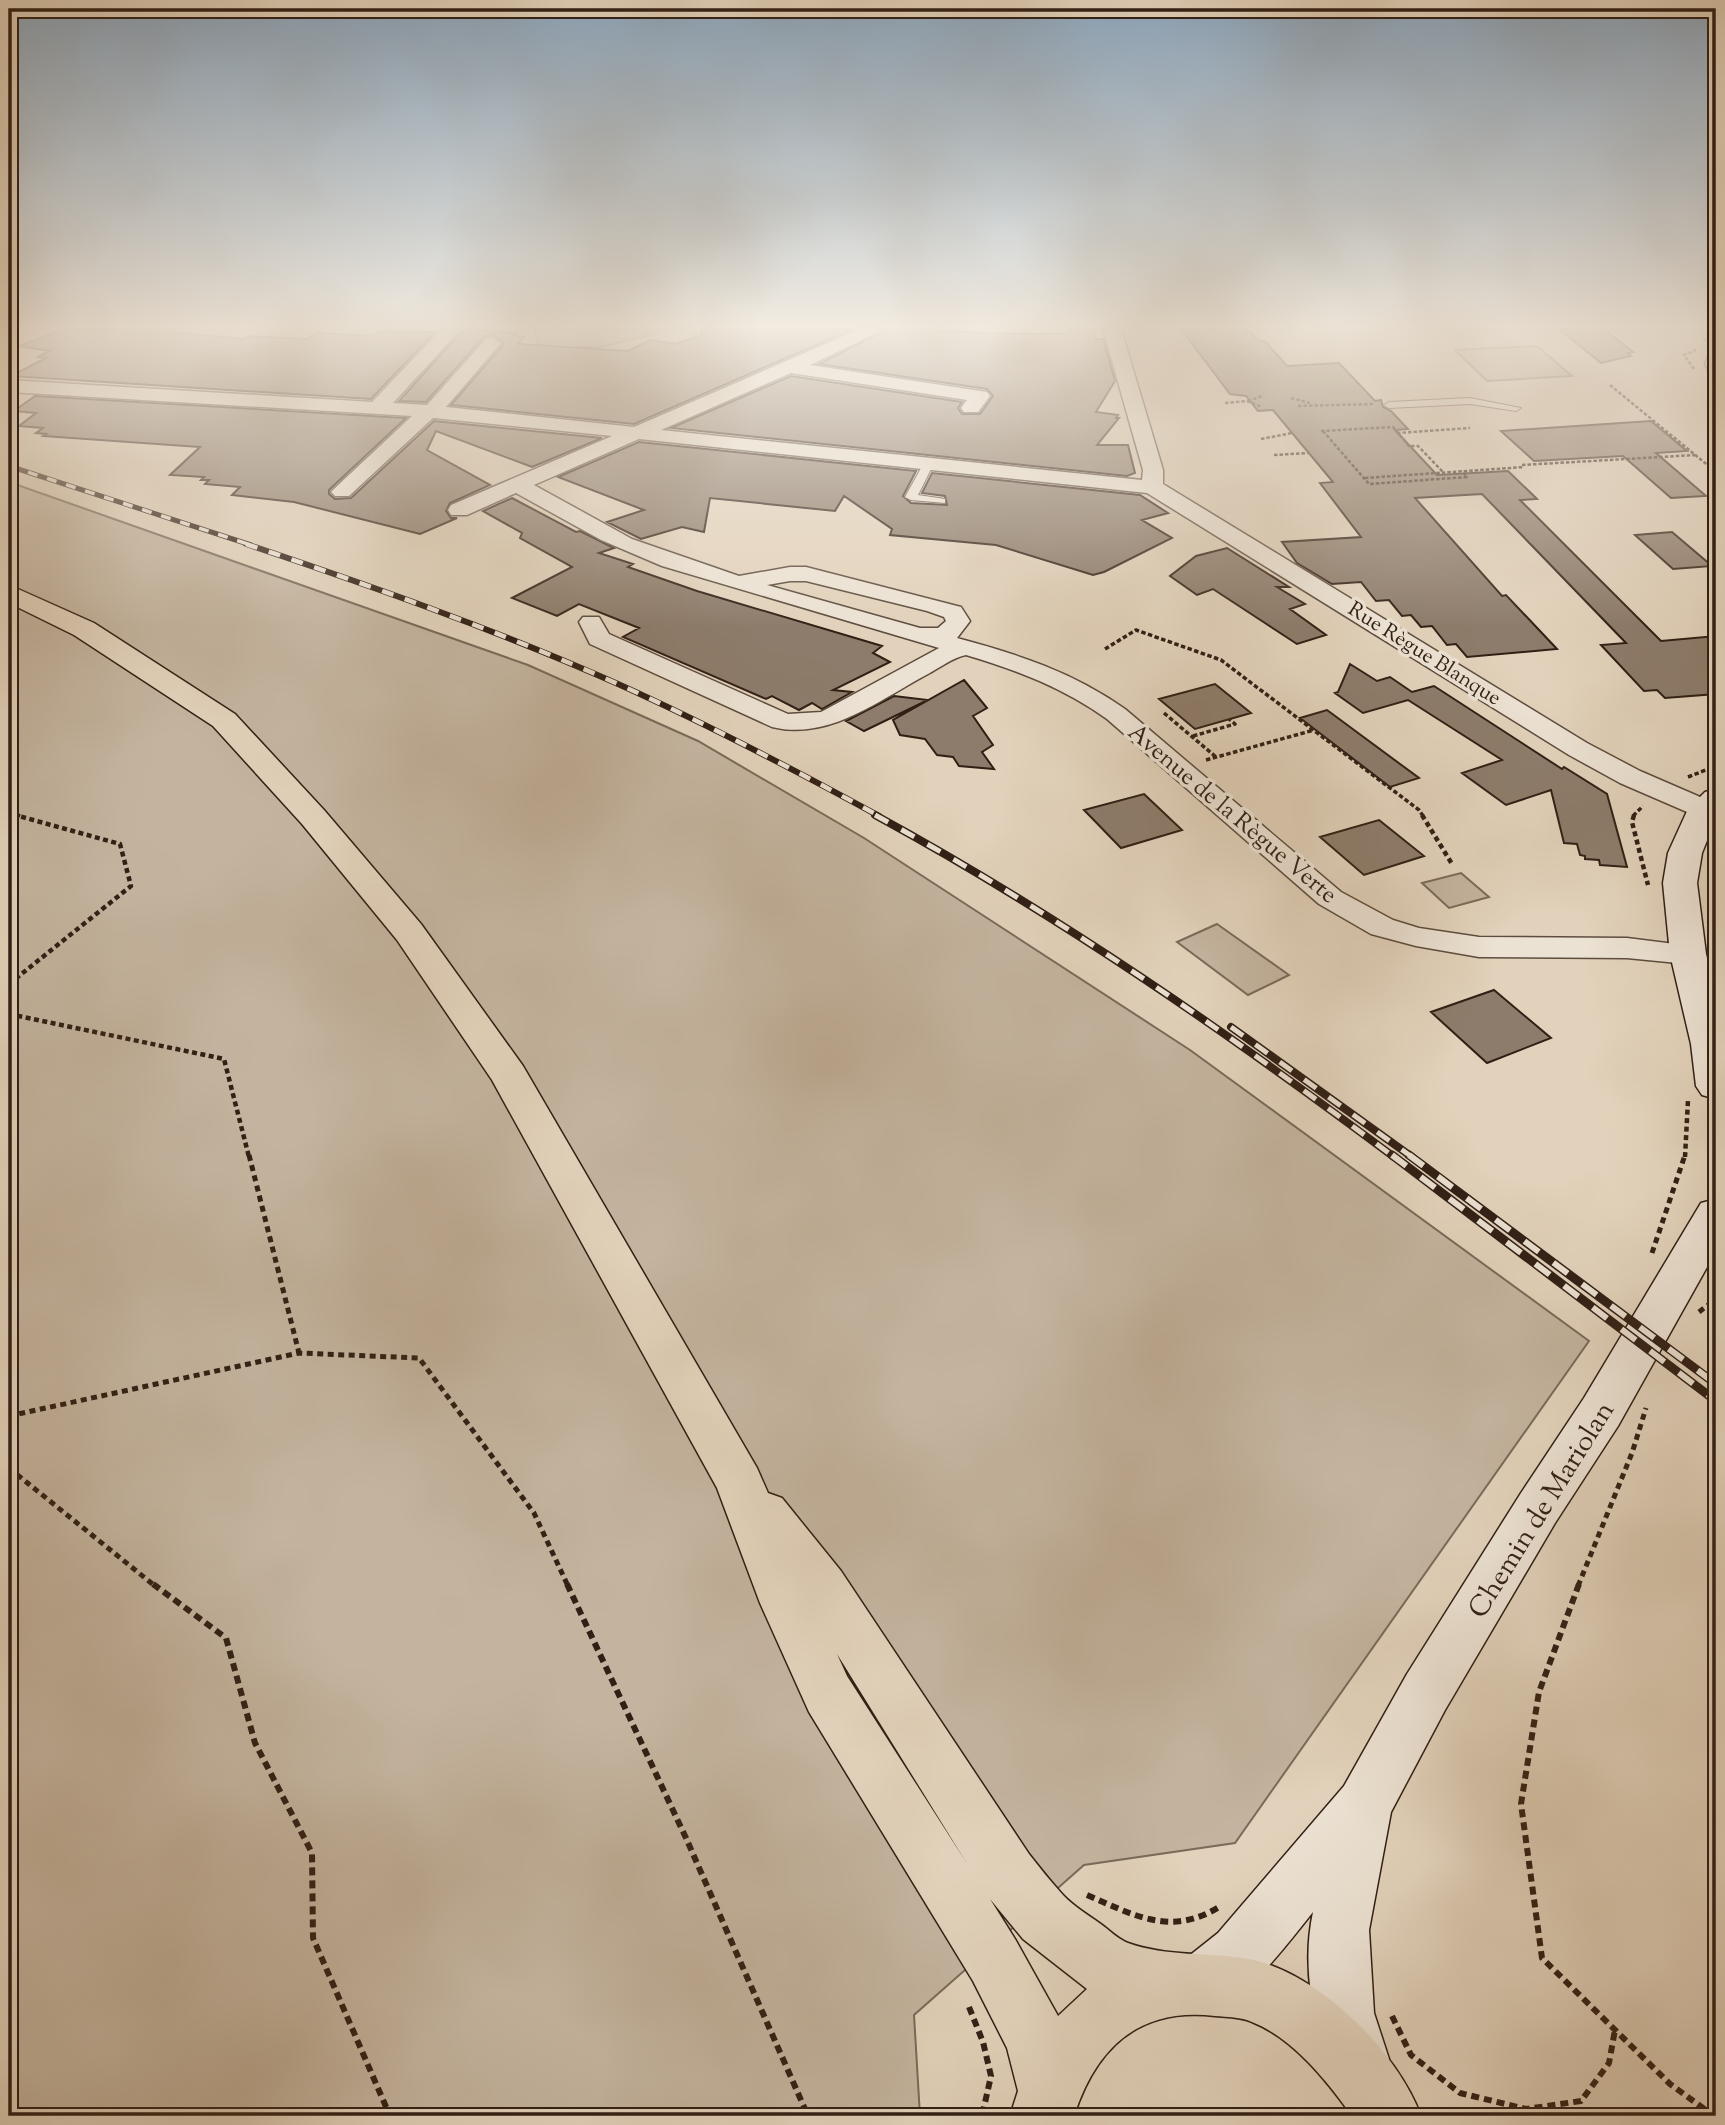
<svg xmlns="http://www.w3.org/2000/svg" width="1725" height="2125" font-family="'Sorts Mill Goudy',serif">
	<rect width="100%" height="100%" fill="#e2d2bb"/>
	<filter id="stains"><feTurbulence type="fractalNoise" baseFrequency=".00286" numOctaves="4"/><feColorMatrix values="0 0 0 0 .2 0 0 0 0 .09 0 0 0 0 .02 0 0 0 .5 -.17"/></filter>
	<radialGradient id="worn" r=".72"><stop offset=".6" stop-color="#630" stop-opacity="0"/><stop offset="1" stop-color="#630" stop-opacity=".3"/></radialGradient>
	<path fill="#c4b49f" stroke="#7a6a5a" stroke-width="2" d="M534 329H676L600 347H542L537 342Z
		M1537 346 1572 376 1487 381 1455 350Z
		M9 482 528 665 698 741 864 838 1190 1050 1589 1341 1235 1843 1084 1865 914 2015 920 2116H9Z
		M1461 873 1489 897 1449 908 1422 883Z
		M1217 924 1289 975 1248 995 1177 942Z"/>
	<path fill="#8d7c6b" stroke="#311f15" stroke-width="2" d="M64 329H175L172 332 245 339 248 336 306 339 318 333 373 336 378 331 435 332 371 399 11 376 46 358 38 357 49 351 19 346Z
		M702 329H853L634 424 451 405 503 345 502 341 492 335 484 337 426 402 399 401 463 330 517 333 514 336 524 337 518 344 628 351 651 340 676 344 701 335Z
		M888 329 1020 334H1069L1068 329H1093L1095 339H1103L1115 381 1096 412 1118 415 1116 418H1119L1097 445H1128L1135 473 1127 476 671 428 791 376 962 402 958 408 962 414H980L993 396 987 389 819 364Z
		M1181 329H1246L1260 341H1265L1287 366 1339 363 1375 401 1381 400 1383 407 1391 411 1408 429 1395 430 1437 475 1508 471 1537 499 1520 500 1661 641 1716 636V694L1665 698 1657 690 1644 691 1601 645 1626 643 1482 494 1415 498 1502 596 1506 595 1557 649 1467 657 1456 644 1447 645 1432 626 1421 627 1411 615 1402 616 1389 600 1376 601 1361 582 1332 584 1297 563 1282 542 1361 537 1320 483 1333 482 1273 410 1258 411 1246 396 1230 394Z
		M1559 329H1604L1633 352 1628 353 1631 356 1601 363Z
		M35 396 406 418 329 490V494L335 499 351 498 434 421 602 438 532 467 436 431 427 450 490 485 450 503 446 511 451 518H457L420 534 294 502 232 495 240 487 205 484 209 480H201L204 477 170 475 200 447 43 436 46 434 36 433 43 428 19 426 36 413 14 411Z
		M1651 421 1687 451 1656 453 1706 496 1671 498 1623 456 1534 461 1501 431Z
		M639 442 916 471 903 496 911 503 947 505 945 496 922 493 932 473 1140 495 1168 513 1142 520 1172 538 1104 572 1093 575 996 545 890 535 892 529 844 496 835 511 710 498 704 532 682 527 641 539 607 522 644 510 558 477Z
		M512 498 576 532 580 531 614 548 599 553 633 564 628 567 697 591 882 646 873 653 890 662 833 690 852 692 822 709 812 703 799 710 772 696 766 699 623 637 639 628 579 604 557 616 512 598 572 567 520 538 522 533 483 511Z
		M1672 532 1712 566 1673 569 1635 535Z
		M1227 548 1289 587H1277L1305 604 1290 609 1326 635 1297 644 1213 589 1197 595 1170 576 1196 556Z
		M1350 664 1377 681 1390 677 1412 692 1434 686 1562 769 1564 767 1607 794 1627 867 1600 865 1599 860 1585 859V856L1580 855 1577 844 1564 843 1551 790 1506 805 1462 773 1502 760 1408 700 1363 713 1335 693 1338 692Z
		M964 680 987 708 973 716 993 745 982 752 994 769 959 766 953 757 937 755 925 739 900 735 893 720Z
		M1215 684 1251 713 1195 729 1159 699Z
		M894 696 928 700 864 731 846 721Z
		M1327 710 1419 778 1390 787 1300 718Z
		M1144 794 1182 830 1121 848 1084 810Z
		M1379 820 1424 856 1364 875 1320 837Z
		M1494 990 1551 1038 1487 1063 1431 1012Z"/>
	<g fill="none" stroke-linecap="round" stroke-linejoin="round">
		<g stroke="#5d4c3e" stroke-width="2">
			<path id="lane" d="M1470 398 1521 408 1516 411 1470 404 1389 408 1384 405 1389 402Z
				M925 461 934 463 918 495 945 499V503L911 500 905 497Z"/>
		</g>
		<g stroke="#5d4c3e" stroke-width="3">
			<path id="street" d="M442 329H461L393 403 427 405 486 339 492 338 501 343 446 407 634 427 860 329H885L810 365 987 392 990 396 978 412H964L961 408 967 400 791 373 661 430 1142 480 1143 470 1103 329H1121L1163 470V484L1587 743 1640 771 1714 803 1716 807 1714 815 1704 817 1694 815 1620 783 1569 755 1147 493 639 439 534 485 632 539 739 576 790 567H806L961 607 970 621 957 638C1017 654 1073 672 1125 709L1341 892 1393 920 1419 928 1479 937 1627 938 1699 947 1703 954 1699 961 1688 964 1627 958 1479 957 1416 946 1371 934 1319 904 1107 719C1063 688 1017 670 966 655 954 657 939 668 928 674 879 700 829 741 772 727L590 644 579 622 583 617H599L609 634 788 714 821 712 939 648 662 566 601 540 516 493 467 515H451L448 510 451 505 612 436 433 418 349 496H335L331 492 335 488 412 416 9 392V380L372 402ZM790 581H806L927 611 944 617 946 621 938 628H920L767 585Z"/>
		</g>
		<g stroke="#311f15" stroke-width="3">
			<path id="secondary" d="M1716 352V370L1708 369 1705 364 1709 354Z
				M1716 789V818L1702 853 1697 883 1706 954 1716 994V1099L1702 1095 1696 1086 1691 1044 1670 954 1663 883 1668 853 1688 809 1705 792Z
				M1716 1199V1251L1618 1426 1555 1523 1445 1710 1391 1812 1369 1930 1374 2013 1389 2059 1380 2081 1358 2090 1336 2081C1314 2029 1301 1969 1313 1912 1282 1950 1253 1993 1206 2013L1184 2004 1175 1982 1184 1960 1218 1933 1344 1786 1407 1674 1521 1493 1584 1398 1701 1203Z"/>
		</g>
		<g stroke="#311f15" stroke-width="3">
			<path id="primary" d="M9 585 94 623 235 714 324 810 421 924 523 1066 757 1468 768 1493 782 1498 841 1571 1029 1854C1040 1868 1051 1882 1063 1895 1075 1908 1092 1917 1106 1928 1112 1933 1120 1940 1128 1943 1167 1957 1208 1952 1249 1959 1319 1973 1397 2051 1421 2116H1352C1327 2081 1293 2038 1252 2022 1241 2017 1227 2017 1215 2016 1140 2007 1096 2047 1074 2116H1010L1018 2091 1007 2048 973 1981 809 1712 760 1603 717 1488 492 1080 397 940 302 824 213 726 74 635 9 603ZM837 1654 966 1862 847 1676ZM990 1899 1023 1939 1087 1989 1058 2016 1015 1939Z"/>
		</g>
		<path stroke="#311f15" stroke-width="2.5" stroke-dasharray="3.5 2" stroke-linecap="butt" d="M1704 341 1709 329
			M1694 369 1684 355 1696 350
			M1610 385 1716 472
			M1291 398 1310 403
			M1248 401 1262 396
			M1225 403 1247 401 1262 407
			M1298 406 1373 404
			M1321 431 1393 427 1409 446H1418L1443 472
			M1323 431 1369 484 1467 477 1462 471
			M1397 433 1470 428
			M1261 439 1292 433
			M1274 455 1308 453
			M1522 465 1695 455
			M1365 478 1524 467"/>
		<path stroke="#311f15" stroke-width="3.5" stroke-dasharray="4.5 2.5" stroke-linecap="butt" d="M1105 649 1136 630 1221 660 1419 810 1423 816
			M1164 713 1216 757
			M1193 736 1235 724 1229 719
			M1206 760 1314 730
			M1688 777 1716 766
			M9 813 21 816
			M1633 816 1643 806"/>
		<path stroke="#311f15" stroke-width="4.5" stroke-dasharray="5 3.5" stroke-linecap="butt" d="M1422 815 1452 864
			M1634 815 1632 822 1648 885
			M9 984 131 886 120 844 15 815
			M9 1014 224 1059 249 1157
			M1685 1157 1688 1100"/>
		<path stroke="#311f15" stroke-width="5" stroke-dasharray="6 4.5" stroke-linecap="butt" d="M249 1155 299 1353
			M1652 1253 1685 1155
			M1699 1312 1716 1299
			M9 1416 299 1353 419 1358 534 1513 568 1586
			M9 1468 155 1586
			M1578 1586 1632 1453 1646 1408"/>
		<path stroke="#311f15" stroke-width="6" stroke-dasharray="8 5" stroke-linecap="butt" d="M153 1584 226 1638 255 1743 312 1853 313 1938 390 2116
			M567 1584 686 1838 808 2116
			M1579 1584 1539 1692 1521 1804 1542 1958 1670 2084 1714 2116
			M1087 1895C1134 1915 1170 1937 1219 1907
			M969 2007 983 2042 991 2076 982 2116
			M1392 2016 1411 2055 1460 2093 1526 2109 1581 2101 1609 2063 1615 2030"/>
		<use href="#lane" fill="#ece2d3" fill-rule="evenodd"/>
		<use href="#street" fill="#ece2d3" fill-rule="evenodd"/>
		<use href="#secondary" fill="#ece2d3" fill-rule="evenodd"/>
		<use href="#primary" fill="#e2d2bb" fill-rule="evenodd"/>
		<g stroke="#311f15" stroke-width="5">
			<path id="rail-far3" d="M9 466 251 545"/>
		</g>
		<g stroke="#311f15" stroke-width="6">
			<path id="rail-far2" d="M246 544C371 586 497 630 618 684 707 724 793 769 879 816"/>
		</g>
		<g stroke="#311f15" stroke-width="8">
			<path id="rail-far1" d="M875 815C1057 914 1228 1033 1394 1157
				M1231 1027 1412 1157"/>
		</g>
		<g stroke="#311f15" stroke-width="9">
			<path id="rail" d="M1392 1155 1716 1401
				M1409 1155 1716 1384"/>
		</g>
		<use href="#rail-far3" stroke="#ece2d3" stroke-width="3.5" stroke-dasharray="10" stroke-linecap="butt"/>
		<use href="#rail-far2" stroke="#ece2d3" stroke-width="4.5" stroke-dasharray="12" stroke-linecap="butt"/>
		<use href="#rail-far1" stroke="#ece2d3" stroke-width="5" stroke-dasharray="15" stroke-linecap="butt"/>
		<use href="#rail" stroke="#ece2d3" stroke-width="6" stroke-dasharray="18" stroke-linecap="butt"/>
	</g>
	<linearGradient id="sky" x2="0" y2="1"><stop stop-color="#8da8c0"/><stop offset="0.52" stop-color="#f2ebe0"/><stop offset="1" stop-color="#f2ebe0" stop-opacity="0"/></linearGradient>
	<rect width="1725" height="627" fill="url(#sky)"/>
	<g text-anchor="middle" stroke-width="7" stroke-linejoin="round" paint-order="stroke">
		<g font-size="21" fill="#311f15" stroke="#ece2d3">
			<text transform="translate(1425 653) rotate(32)" y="7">Rue Règue Blanque</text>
		</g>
		<g font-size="24" fill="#311f15" stroke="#ece2d3">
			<text transform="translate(1233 813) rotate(40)" y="8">Avenue de la Règue Verte</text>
		</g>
		<g font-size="28" fill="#311f15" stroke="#ece2d3">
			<text transform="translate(1540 1509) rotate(-58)" y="10">Chemin de Mariolan</text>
		</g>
	</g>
	<rect width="1725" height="2125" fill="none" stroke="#e2d2bb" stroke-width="35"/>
	<rect x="10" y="10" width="1704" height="2104" fill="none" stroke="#311f15" stroke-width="3.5"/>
	<rect x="18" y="18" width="1690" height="2090" fill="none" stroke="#311f15" stroke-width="2"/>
	<rect width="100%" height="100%" filter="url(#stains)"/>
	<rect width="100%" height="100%" fill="url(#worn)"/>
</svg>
